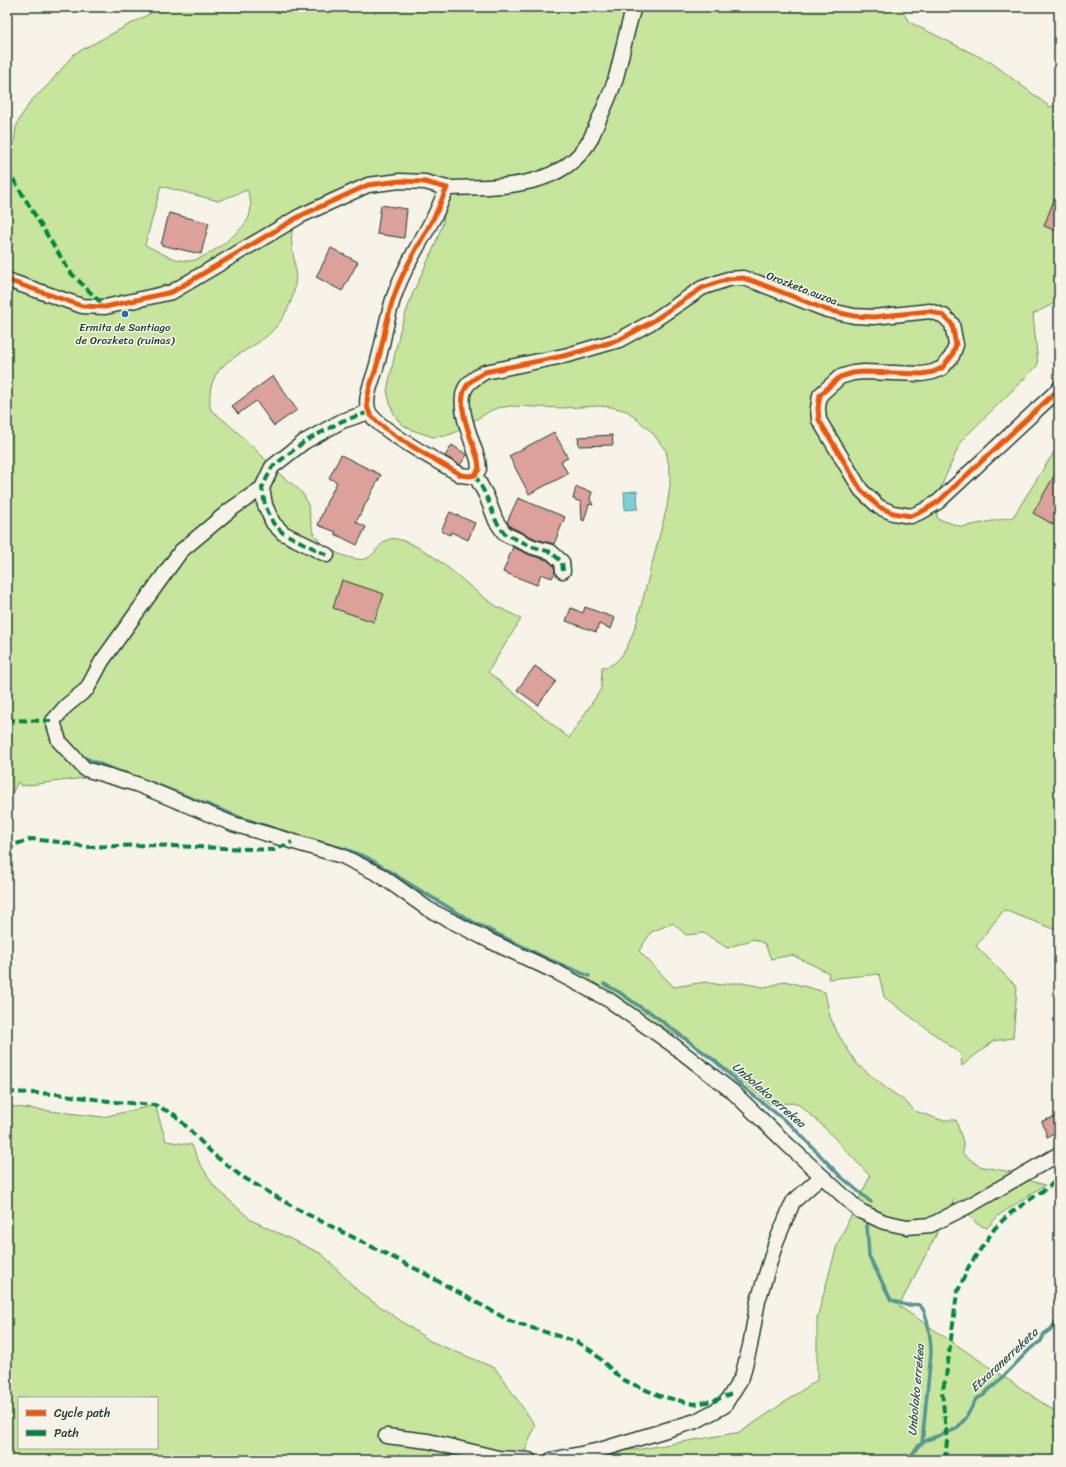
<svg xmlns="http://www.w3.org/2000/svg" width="1066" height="1467" font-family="Sriracha,sans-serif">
	<rect width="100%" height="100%" fill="#f7f3e8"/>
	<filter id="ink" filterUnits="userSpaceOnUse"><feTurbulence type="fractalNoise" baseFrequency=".025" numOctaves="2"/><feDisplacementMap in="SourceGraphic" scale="8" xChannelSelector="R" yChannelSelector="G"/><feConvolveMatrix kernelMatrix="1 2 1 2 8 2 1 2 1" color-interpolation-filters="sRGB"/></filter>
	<g filter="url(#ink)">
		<path fill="#c7e59c" stroke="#739168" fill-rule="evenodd" d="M150 7H900L909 22 992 63 1050 107 1059 104V301L1033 314 1038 365 961 441 934 503 938 519 962 527 1013 517 1059 444V931L1004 910 976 946 1017 987 1013 1038 993 1041 962 1066 961 1054 884 997 879 974 828 979 829 973 792 955 771 959 765 944 754 939 727 948 704 933 686 935 673 923 651 932 639 951 674 987 705 982 721 985 730 983H742L763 987 770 986 785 981 825 992 830 1017 838 1034 857 1064 886 1088 905 1101 915 1111 941 1120H956L963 1142V1154L979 1166 1011 1172 1025 1179 1045 1185 999 1215 987 1228 977 1224 955 1199 899 1306 1059 1414V1460H593L602 1450H635L741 1432 817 1380V1318L837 1245 870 1176 821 1124 797 1103 770 1104 705 1052 574 974 409 887 229 819 124 771 85 778 21 786 18 782 7 802V139L14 144 16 127 20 118 31 101 48 85 74 54 151 13ZM448 184 443 223 435 245 413 293 400 330 387 391 391 407 397 419 403 425 412 430 433 437 445 436 454 433 490 411 497 408 511 406 562 408 598 406 611 407 627 411 652 432 666 451 670 472V485L667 507 636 625C630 640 622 667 602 667L601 689 569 738 488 672 521 619C511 612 499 609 489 601 462 582 431 547 397 539 382 536 379 551 368 558 358 563 335 553 326 547 304 532 315 509 302 493 297 486 288 482 282 476 259 453 236 429 211 410L210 407C205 353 254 358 279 323 291 307 298 286 295 266 294 252 288 239 294 226L384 185ZM161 186 218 201 247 190C251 199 252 208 249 217 244 231 203 262 188 261 173 261 158 251 145 245Z
			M155 1105 166 1141 192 1145 199 1162 214 1186 251 1220 322 1254 359 1292 430 1341 495 1368 535 1425 522 1460H7V1106L103 1117ZM19 1398H157V1448H19Z"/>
		<path fill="#7dcfd3" stroke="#579593" d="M637 491 638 509 625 510 624 492Z"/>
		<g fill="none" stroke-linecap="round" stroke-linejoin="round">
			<path stroke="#579593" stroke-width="3.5" d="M82 757 128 775
				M147 781 239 817 294 835
				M305 838 345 849 368 858 413 886 473 922 546 958 589 976
				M604 984 619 992 646 1011 647 1010 715 1061 742 1086 793 1127 840 1176 871 1202
				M867 1225 869 1256 891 1300C896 1301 901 1304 906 1305 911 1306 914 1303 919 1305 928 1310 931 1343 931 1353L922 1444
				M908 1460 918 1446 927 1440 956 1429 966 1418 976 1399 984 1395 988 1390 995 1385 1031 1348 1041 1341 1044 1334 1051 1329 1059 1318"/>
		</g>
		<path fill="#dba19a" stroke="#1f3d34" d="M1058 189H1059V232L1044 226Z
			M381 205 407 209 404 238 377 234Z
			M169 213 209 223 201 254 161 245Z
			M331 248 358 262 342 291 316 277Z
			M273 376 297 410 274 426 256 401 238 414 232 406Z
			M554 432 568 458 561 461 568 474 529 494 509 456Z
			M612 435 613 445 579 446 578 437Z
			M452 445 467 455 460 465 445 456Z
			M341 455 381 475 356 522 366 527 357 545 335 534 336 532 318 525 327 501 337 482 329 478Z
			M1059 467V521L1056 526 1033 513Z
			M576 487 592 492 590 499 593 505 589 504 584 521 582 520 581 502 573 499Z
			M518 498 565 517 554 544 536 539 511 527 507 522Z
			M450 512 475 523 468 540 451 532 450 535 441 531Z
			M513 547 530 555 547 560 554 566 555 572 552 578 541 574 537 585 503 572Z
			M342 580 384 594 374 622 333 608Z
			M585 607 615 618 611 629 599 624 596 632 566 621 571 608 583 613Z
			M535 666 556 681 538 705 517 690Z
			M1059 1116V1133L1047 1137 1042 1121Z"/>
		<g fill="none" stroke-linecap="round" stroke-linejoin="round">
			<g stroke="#1f3d34" stroke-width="17">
				<path id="minor" d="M447 188C495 187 562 190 590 140 594 132 597 123 601 115 606 104 611 92 615 81 622 56 626 31 634 7
					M7 280 82 306 105 307 172 292 300 216 368 185 400 181 425 182 447 188C443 196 440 205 436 213 423 239 406 263 396 291 386 316 384 342 376 368 373 380 363 399 369 412 378 430 441 463 461 475L469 476 475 475 479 469 478 460C473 442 455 405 466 387 470 380 479 376 485 372L568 355 619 340 650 323 702 288 728 279 743 278 756 282 827 310 854 316 874 317 930 311 944 316 952 324 956 345 952 356 942 368 933 372 922 374 864 372 853 373 840 377 820 395 818 408 819 420 861 490 879 507 893 513 911 516 923 511 938 502 1059 389
					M475 475 486 495 496 521 505 534 533 547 551 552 562 562 563 571
					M262 488 230 510 181 551 102 661 87 689 66 706 53 721 59 741 85 769 136 784 233 824 342 856 380 875 428 909 490 941 558 973 609 1000 673 1045 733 1092 788 1145 860 1211 884 1222 907 1227 931 1225 974 1203 1059 1154
					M327 555 283 533 273 523 265 505 262 488 272 467 304 442 342 421 369 412
					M386 1436 428 1441 498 1458 529 1460
					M551 1460 600 1450 696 1421 724 1406 742 1377 750 1346 758 1301 776 1242 793 1202 822 1176"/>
			</g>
			<use href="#minor" stroke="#f7f3e8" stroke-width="14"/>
			<path stroke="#00873e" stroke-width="4" stroke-dasharray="8 4" stroke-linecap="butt" d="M7 169 44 230 70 272 105 307
				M475 475 486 495 496 521 505 534 533 547 551 552 562 562 563 571
				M327 555 283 533 273 523 265 505 262 488 272 467 304 442 342 421 369 412
				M7 720 53 721
				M7 851 16 844 31 839 60 842 85 847 147 845 274 850 292 842
				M7 1092 57 1094 116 1102 155 1105 175 1115 214 1155 241 1176 297 1209 418 1270 510 1321 577 1342 593 1352 621 1379 660 1396 694 1404 713 1401 731 1394
				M945 1460 947 1441 942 1392 946 1377 957 1293 969 1266 995 1228 1009 1214 1050 1186 1059 1177"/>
			<g stroke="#f7f3e8" stroke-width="8">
				<path id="cycleway" d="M7 280 82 306 105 307 172 292 300 216 368 185 400 181 425 182 447 188C443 196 440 205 436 213 423 239 406 263 396 291 386 316 384 342 376 368 373 380 363 399 369 412 378 430 441 463 461 475L469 476 475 475 479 469 478 460C473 442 455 405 466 387 470 380 479 376 485 372L568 355 619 340 650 323 702 288 728 279 743 278 756 282 827 310 854 316 874 317 930 311 944 316 952 324 956 345 952 356 942 368 933 372 922 374 864 372 853 373 840 377 820 395 818 408 819 420 861 490 879 507 893 513 911 516 923 511 938 502 1059 389"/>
			</g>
			<use href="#cycleway" stroke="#e8590c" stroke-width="5"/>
		</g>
	</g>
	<circle fill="#1f6fb2" stroke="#f7f3e8" stroke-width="1.5" cx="125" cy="314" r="4"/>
	<g text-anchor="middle" stroke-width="3" stroke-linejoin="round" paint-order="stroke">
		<g font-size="11" fill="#1f3d34" stroke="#f7f3e8">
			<text transform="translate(802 288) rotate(21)" y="4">Orozketa auzoa</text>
		</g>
		<g font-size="11" fill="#1f3d34" stroke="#f7f3e8">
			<text x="125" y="331">Ermita de Santiago<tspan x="125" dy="13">de Orozketa (ruinas)</tspan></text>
		</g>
		<g font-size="12" font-style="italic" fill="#325a54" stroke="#f7f3e8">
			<text transform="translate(769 1095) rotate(41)" y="4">Unbolako errekea</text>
			<text transform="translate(1004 1360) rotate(-43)" y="4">Etxaranerreketa</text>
			<text transform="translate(916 1390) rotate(-85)" y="4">Unbolako errekea</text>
		</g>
	</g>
	<rect width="1066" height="1467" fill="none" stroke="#f7f3e8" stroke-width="24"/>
	<rect x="12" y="12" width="1042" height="1443" fill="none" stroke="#1f3d34" stroke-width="1.5" filter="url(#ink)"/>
	<rect x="18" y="1397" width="140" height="52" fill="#f7f3e8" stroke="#a1aaa0"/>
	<rect x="26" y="1410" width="20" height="6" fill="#e8590c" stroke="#a1aaa0"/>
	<text x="54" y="1417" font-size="12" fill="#1f3d34">Cycle path</text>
	<rect x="26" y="1430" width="20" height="6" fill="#00873e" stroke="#a1aaa0"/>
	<text x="54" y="1437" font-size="12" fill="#1f3d34">Path</text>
</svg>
